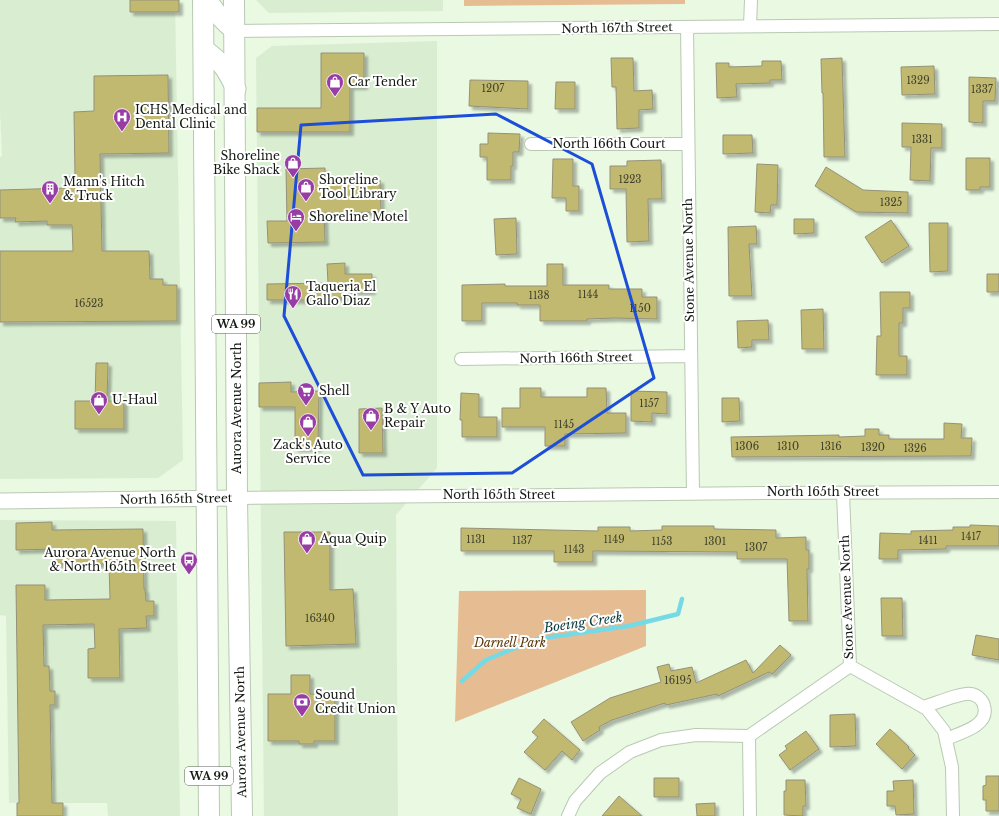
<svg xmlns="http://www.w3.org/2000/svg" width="999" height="816" font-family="'Libre Baskerville',serif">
	<defs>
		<filter id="shadow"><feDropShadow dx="3.5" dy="3.5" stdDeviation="1" flood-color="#0004"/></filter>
	</defs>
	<rect width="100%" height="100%" fill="#e9f9e2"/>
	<path fill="#d9eed1" d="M0 0H175L183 460 158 478 0 479V157L2 156 0 111Z
		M256 0H443V11L269 13Z
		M437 41V468L396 515 398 816H264L256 58 272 46Z
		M0 520 176 521 180 816H108L107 803H9L6 616 0 615Z"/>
	<path fill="#e6bd93" d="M464 0H685V4L464 6Z
		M646 590V646L455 722 459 591Z"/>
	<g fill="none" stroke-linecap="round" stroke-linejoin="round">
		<path stroke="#76d9e6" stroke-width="4.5" d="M462 681 486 660 537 639 629 626 678 614 682 599"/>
	</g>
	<path fill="#c2b970" stroke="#949179" filter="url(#shadow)" d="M130 0H179V12H130Z
		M321 53H364V86H350V132H257V108H321Z
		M611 58H633L634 91 652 90 653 109 639 110V128L617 129 616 87H612Z
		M842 58 845 157H824L823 93H822L821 59Z
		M762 61H781L782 80H770V83L736 84 737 97 717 98 716 63H729V67L762 66Z
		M934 66 935 94 902 95 901 67Z
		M168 75 169 153 100 154 102 251H149L150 279H163V285H177V321L0 322V251H73L72 225H47V221L15 222 16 218H0V190L68 188V177H75L74 112 94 111V76Z
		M969 77 996 78 995 101H983V123L969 122Z
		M470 80 528 81V109L469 106Z
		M556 82H575V109H555Z
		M902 123 942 124V148H931L930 181 910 180 911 147H902Z
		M488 133 520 134 519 152H513V166H511V180H487V157H480V144H488Z
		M723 135H752L753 153 723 154Z
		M966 158H990V187H980V190H966Z
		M553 159H573V186H579V211H566V198H552Z
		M661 160 662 199H648L649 241 627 242 626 189H610V166H627V161Z
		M757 164 778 165 777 205H771L770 213 755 212Z
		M826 167 863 190 908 192V213L856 212 815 186Z
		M325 168V180H380L381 212 324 213 325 242 268 243 267 221H287L286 169Z
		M516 218 517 254 496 255 494 219Z
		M794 219H814V233L794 234Z
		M891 220 909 246 882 263 865 237Z
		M929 223H948V271L930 272Z
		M756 226 757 244H749L752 296H729L728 227Z
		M345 263V274H372V291H345L346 297 324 298V300H267V284L328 283 327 264Z
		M547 264H563V285H609V289H642V297H657V319L615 318 587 319V321H540V305H517V303H482V321H462V285L505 284V286H547Z
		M987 274H999V292H987Z
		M880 292H910V308H903V323H899V356H907V375H876L877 336H881Z
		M823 309 824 349H802L801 310Z
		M768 320 769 340H752V347L738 348 737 321Z
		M96 363H108L107 401H124V429H75V401H95Z
		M291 382V392L319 391 318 448H295V407H259V383Z
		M520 388H541V397H587V388H606L607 413H626V433L565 434V446H545V427H502V408H520Z
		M631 391 667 392V414L652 413V422L631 421Z
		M461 393 479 394V417H497V437H462V420H460Z
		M722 398H739L740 421 722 422Z
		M382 408 383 453H359V409Z
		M944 423 962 424 961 438H972L971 456 732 457 731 437 839 435V437L865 436V429H879V435H889V439H944Z
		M52 522V530L143 529 144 589H145L146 601H154V616H146L147 628 119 629 120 678H88V649L95 648 94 624 43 625 44 666H49L50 691H55V705H50L52 803H63V816H17V803H19L16 585H45V600L110 599 109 564H56V549L16 550V523Z
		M970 525 999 526V546H946V549L898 550V559H879L880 533 911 534V531L953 530V527H970Z
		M662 526H714V529L776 530V538L806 537V550H809V569H807L808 621H789L787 559H737V552L593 551V562H554V551H461V528L598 531V527H630V531L662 530Z
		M284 532H330V590L353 589 356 644 286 646Z
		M881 598H902L903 636H882Z
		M976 635 999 639V660L972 655Z
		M780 645 791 655 772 674 769 672 718 696 717 694 666 705 665 703 612 720 599 727 600 730 583 741 571 722 610 698 661 682 657 667 669 664 671 671 692 667 696 683 746 660 753 673Z
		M291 675H310V694H335V741H314V744H299V741H268V694H291Z
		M855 714 856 746 830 747V715Z
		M544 719 580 750 572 760 562 751 545 770 524 752 538 737 532 732Z
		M890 729 909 747 908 748 915 755 902 769 876 744Z
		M806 731 819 749 790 770 779 755 787 749 785 746Z
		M986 776H999V811H986V800H983V786L986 785Z
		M519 778 541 789 531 814 517 808 521 799 511 794Z
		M654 778H679V797H654Z
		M786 780H805L806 806H803V816L784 815V791H786Z
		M913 780 914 814 896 815 895 806H887V791H894L893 781Z
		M619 796 642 816H602Z
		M715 803V816H697L696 804Z"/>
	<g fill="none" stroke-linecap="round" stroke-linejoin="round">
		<g stroke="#b9c9b3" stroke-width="14">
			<path id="minor" d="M750 26 751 0
				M687 27 693 494
				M235 31 999 24
				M531 144H688
				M461 359 691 356
				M237 498 769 493 999 492
				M850 666 927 709 944 731 952 767 953 816
				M923 707C934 704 962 692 971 694 977 695 983 700 984 706 990 726 960 733 946 739
				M568 816 575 801 600 773 630 752 661 740 696 735 749 736
				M750 816 749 736 850 666 843 493"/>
		</g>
		<g stroke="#b9c9b3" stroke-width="17">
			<path id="tertiary" d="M0 501 237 498"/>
		</g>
		<g stroke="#b9c9b3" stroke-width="21">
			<path id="primary" d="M208 0C215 13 224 22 235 31
				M205 50C223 63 226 69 236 89"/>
		</g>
		<g stroke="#b9c9b3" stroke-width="22">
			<path id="trunk" d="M203 0 209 816
				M234 0 237 498 242 816"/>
		</g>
		<use href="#minor" stroke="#fff" stroke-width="12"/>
		<use href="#tertiary" stroke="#fff" stroke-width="15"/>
		<use href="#primary" stroke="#fff" stroke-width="19"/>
		<use href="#trunk" stroke="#fff" stroke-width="20"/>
	</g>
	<path fill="none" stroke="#1d4ed8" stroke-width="3" stroke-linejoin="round" d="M496 114 592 164 654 378 512 473 363 475 284 316 301 125Z"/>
	<defs>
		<g id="shop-pin" transform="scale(0.9)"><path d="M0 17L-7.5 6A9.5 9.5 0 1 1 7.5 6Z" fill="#983ca6" stroke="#fff"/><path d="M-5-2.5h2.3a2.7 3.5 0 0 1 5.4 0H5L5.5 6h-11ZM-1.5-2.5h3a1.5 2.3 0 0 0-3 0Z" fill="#fff"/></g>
		<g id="hospital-pin" transform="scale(0.9)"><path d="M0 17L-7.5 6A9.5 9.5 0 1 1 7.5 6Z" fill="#983ca6" stroke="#fff"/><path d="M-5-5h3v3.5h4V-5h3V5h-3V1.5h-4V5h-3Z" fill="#fff"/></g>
		<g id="building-pin" transform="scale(0.9)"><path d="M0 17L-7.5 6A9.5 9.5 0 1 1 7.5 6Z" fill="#983ca6" stroke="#fff"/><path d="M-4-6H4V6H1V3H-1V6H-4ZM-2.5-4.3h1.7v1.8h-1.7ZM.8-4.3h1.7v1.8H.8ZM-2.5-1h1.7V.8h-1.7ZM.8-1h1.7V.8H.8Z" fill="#fff"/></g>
		<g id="hotel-pin" transform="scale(0.9)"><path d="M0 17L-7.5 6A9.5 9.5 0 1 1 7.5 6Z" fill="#983ca6" stroke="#fff"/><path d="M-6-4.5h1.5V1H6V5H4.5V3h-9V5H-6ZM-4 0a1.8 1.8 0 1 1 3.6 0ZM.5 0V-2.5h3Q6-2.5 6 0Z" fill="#fff"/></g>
		<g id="restaurant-pin" transform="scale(0.9)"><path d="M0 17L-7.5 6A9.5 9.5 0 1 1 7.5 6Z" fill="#983ca6" stroke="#fff"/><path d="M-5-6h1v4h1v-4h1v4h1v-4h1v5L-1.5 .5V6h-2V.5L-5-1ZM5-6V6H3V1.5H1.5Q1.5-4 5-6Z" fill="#fff"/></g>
		<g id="supermarket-pin" transform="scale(0.9)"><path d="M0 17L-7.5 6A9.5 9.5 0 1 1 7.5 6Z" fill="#983ca6" stroke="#fff"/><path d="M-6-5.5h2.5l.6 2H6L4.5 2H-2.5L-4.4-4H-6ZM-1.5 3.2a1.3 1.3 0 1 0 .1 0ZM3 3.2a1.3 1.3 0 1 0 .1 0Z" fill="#fff"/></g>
		<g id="bus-pin" transform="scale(0.9)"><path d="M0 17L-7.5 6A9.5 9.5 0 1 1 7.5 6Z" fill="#983ca6" stroke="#fff"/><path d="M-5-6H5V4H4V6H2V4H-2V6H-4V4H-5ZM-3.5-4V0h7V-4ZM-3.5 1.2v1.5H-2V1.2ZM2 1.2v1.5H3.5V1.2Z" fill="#fff"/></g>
		<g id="bank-pin" transform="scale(0.9)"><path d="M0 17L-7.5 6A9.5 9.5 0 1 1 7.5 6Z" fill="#983ca6" stroke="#fff"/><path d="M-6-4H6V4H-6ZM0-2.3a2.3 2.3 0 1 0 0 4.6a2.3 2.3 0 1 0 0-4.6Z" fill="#fff"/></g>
	</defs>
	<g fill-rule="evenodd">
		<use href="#shop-pin" x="335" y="82"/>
		<use href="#hospital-pin" x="122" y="117"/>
		<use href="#shop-pin" x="293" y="163"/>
		<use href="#shop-pin" x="306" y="187"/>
		<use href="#building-pin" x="50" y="189"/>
		<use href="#hotel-pin" x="296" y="217"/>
		<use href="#restaurant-pin" x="293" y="294"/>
		<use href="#supermarket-pin" x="306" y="391"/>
		<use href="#shop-pin" x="99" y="400"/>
		<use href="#shop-pin" x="371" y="416"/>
		<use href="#shop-pin" x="308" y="422"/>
		<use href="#shop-pin" x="307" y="539"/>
		<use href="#bus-pin" x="189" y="560"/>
		<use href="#bank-pin" x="302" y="702"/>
	</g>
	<g text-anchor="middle" stroke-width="4" stroke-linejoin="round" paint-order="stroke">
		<g font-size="10" fill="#40422a">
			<text x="918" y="84">1329</text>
			<text x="493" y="92">1207</text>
			<text x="982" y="93">1337</text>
			<text x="922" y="143">1331</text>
			<text x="630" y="183">1223</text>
			<text x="891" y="206">1325</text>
			<text x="588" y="298">1144</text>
			<text x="539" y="299">1138</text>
			<text x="89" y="307">16523</text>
			<text x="640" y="312">1150</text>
			<text x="649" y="407">1157</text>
			<text x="564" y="428">1145</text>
			<text x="747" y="450">1306</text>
			<text x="788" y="450">1310</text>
			<text x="831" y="450">1316</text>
			<text x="873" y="451">1320</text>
			<text x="915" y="452">1326</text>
			<text x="971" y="540">1417</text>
			<text x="476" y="543">1131</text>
			<text x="614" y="543">1149</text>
			<text x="522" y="544">1137</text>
			<text x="928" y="544">1411</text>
			<text x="662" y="545">1153</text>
			<text x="715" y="545">1301</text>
			<text x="756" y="551">1307</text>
			<text x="574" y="553">1143</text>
			<text x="320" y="622">16340</text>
			<text x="678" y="684">16195</text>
		</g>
		<g fill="#fff" stroke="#5a5f59" stroke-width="1">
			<rect x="212" y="315" width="48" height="18" rx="3"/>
			<rect x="185" y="767" width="48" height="18" rx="3"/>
		</g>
		<g font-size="11" font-weight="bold" fill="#141a12">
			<text x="236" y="328">WA 99</text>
			<text x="209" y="780">WA 99</text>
		</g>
		<g font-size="12" fill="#141a12" stroke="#fff">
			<text transform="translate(617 28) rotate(-1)" y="4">North 167th Street</text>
			<text x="609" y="148">North 166th Court</text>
			<text transform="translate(689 260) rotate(-91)" y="4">Stone Avenue North</text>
			<text transform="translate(576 358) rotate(-1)" y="4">North 166th Street</text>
			<text transform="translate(237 408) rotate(-90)" y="4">Aurora Avenue North</text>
			<text x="823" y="496">North 165th Street</text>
			<text x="499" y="499">North 165th Street</text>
			<text transform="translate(176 499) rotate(-1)" y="4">North 165th Street</text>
			<text transform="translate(847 597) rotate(-92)" y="4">Stone Avenue North</text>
			<text transform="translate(241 732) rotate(-91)" y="4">Aurora Avenue North</text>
		</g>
		<g font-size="12" fill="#141a12" stroke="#fff" text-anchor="start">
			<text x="348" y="86">Car Tender</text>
			<text x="135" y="114">ICHS Medical and<tspan x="135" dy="14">Dental Clinic</tspan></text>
			<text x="280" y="160" text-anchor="end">Shoreline<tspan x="280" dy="14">Bike Shack</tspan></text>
			<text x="319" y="184">Shoreline<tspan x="319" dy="14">Tool Library</tspan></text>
			<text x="63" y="186">Mann's Hitch<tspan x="63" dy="14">&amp; Truck</tspan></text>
			<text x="309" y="221">Shoreline Motel</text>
			<text x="306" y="291">Taqueria El<tspan x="306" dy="14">Gallo Diaz</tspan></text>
			<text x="319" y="395">Shell</text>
			<text x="112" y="404">U-Haul</text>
			<text x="384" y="413">B &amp; Y Auto<tspan x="384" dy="14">Repair</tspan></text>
			<text x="308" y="449" text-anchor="middle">Zack's Auto<tspan x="308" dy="14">Service</tspan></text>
			<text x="320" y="543">Aqua Quip</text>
			<text x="176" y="557" text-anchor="end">Aurora Avenue North<tspan x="176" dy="14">&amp; North 165th Street</tspan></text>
			<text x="315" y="699">Sound<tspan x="315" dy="14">Credit Union</tspan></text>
		</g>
		<g font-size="12" font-style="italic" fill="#5a370a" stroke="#fff">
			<text x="510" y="647">Darnell Park</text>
		</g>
		<g font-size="13" font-style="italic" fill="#0c3c41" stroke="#fff">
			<text transform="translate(583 622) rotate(-8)" y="5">Boeing Creek</text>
		</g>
	</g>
</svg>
